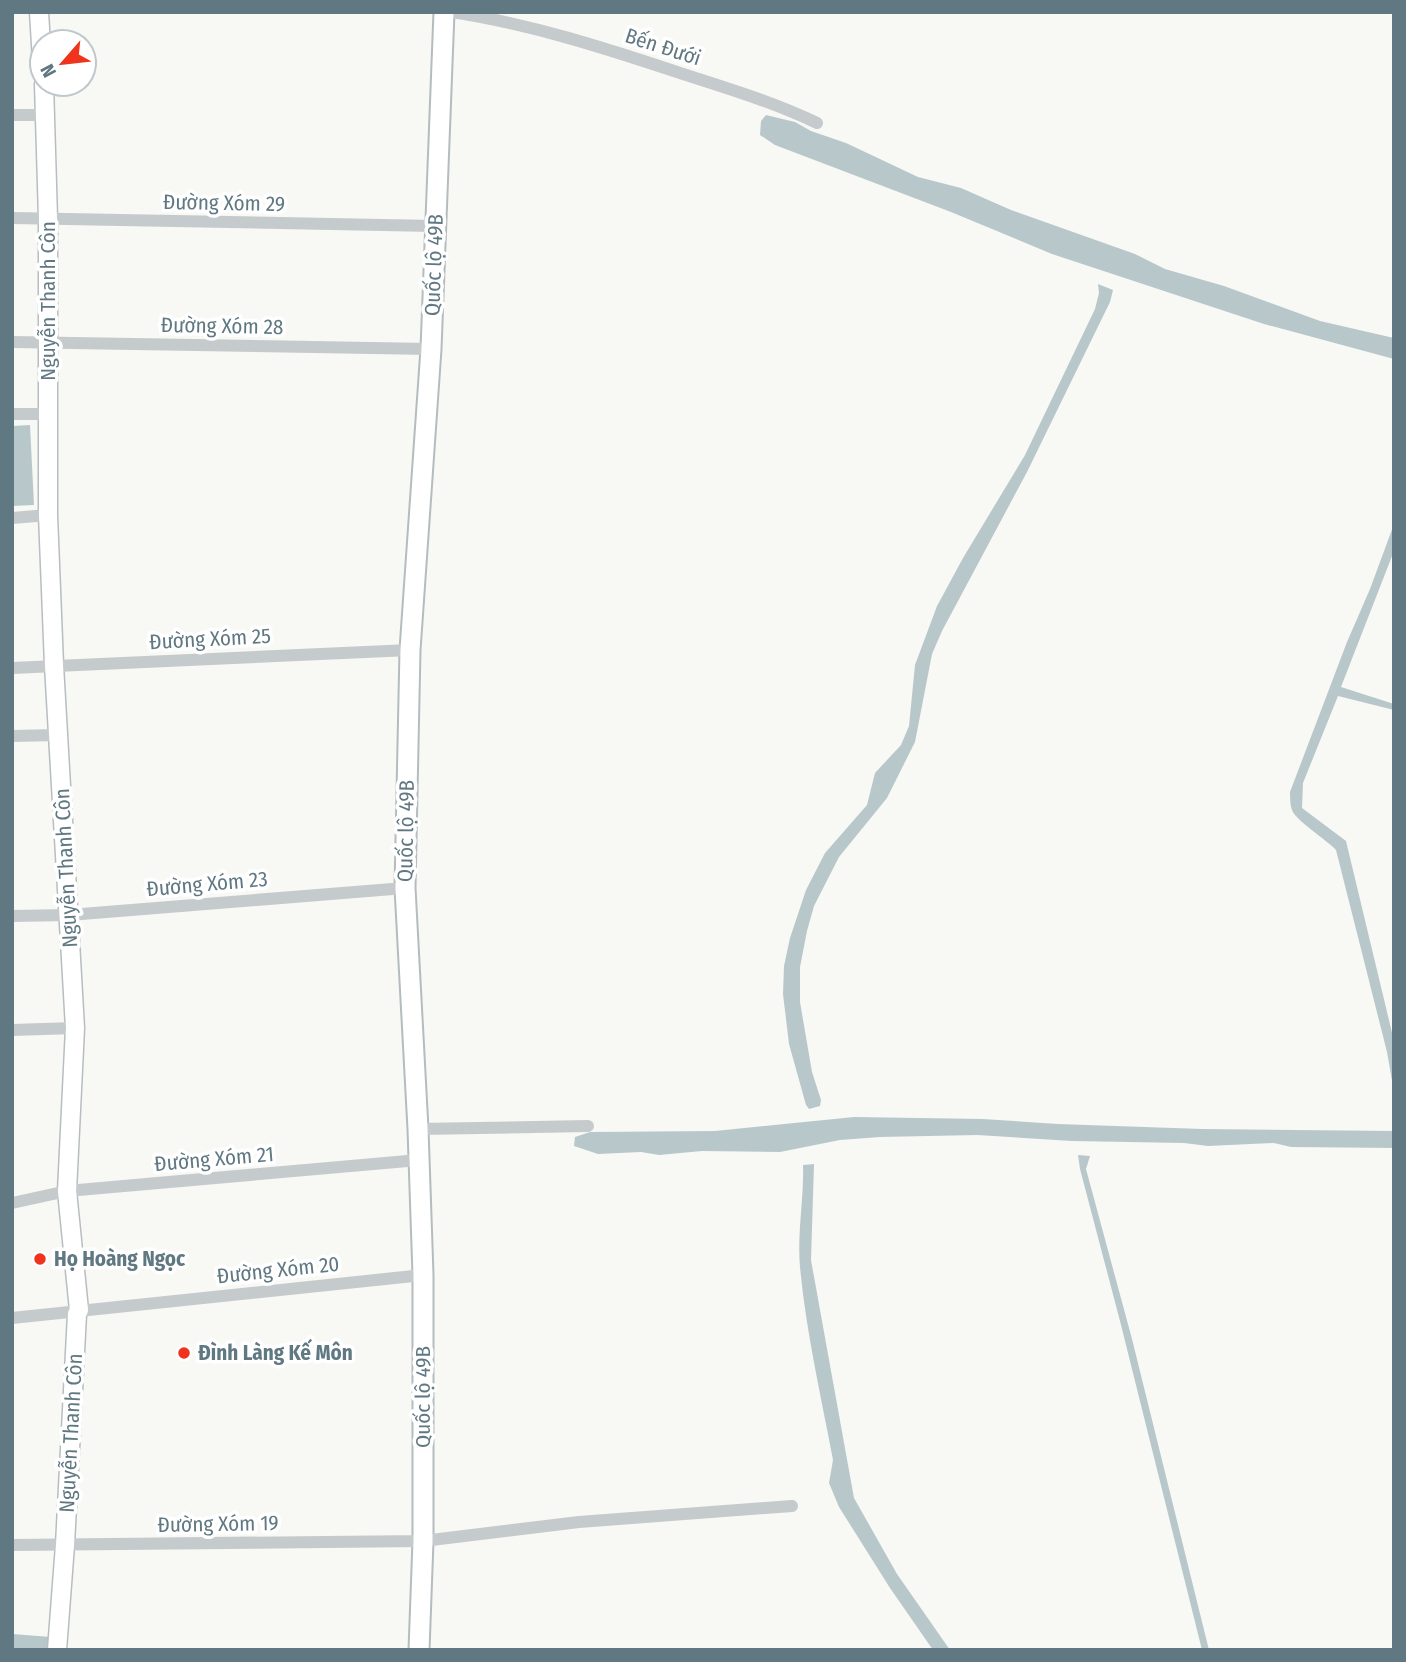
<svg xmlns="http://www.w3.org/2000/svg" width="1406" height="1662" font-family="'Fira Sans Condensed',sans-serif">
	<rect width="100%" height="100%" fill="#f8f8f5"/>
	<path fill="#b8c8ca" d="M766 115 795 122 811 131 846 143 918 177 961 188 1011 210 1135 254 1165 269 1224 286 1320 321 1394 338V359L1264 324 1052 254 951 212 775 145 760 135 761 121Z
		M1098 284 1113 290 1110 302 1027 472 942 631 932 654 915 742 887 798 839 857 814 906 807 931 800 967V1002L812 1072 821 1100 820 1106 809 1109 806 1105 789 1044 783 994 784 966 790 938 806 890 825 853 867 805 875 773 901 745 909 726 915 665 937 606 963 558 1025 455 1095 309 1099 293Z
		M30 425 34 505 12 506V426Z
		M1394 524V551L1341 687 1394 704V710L1338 696 1303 783 1302 808 1346 841 1394 1041V1092L1387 1052 1336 850C1326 839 1296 821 1292 810 1290 805 1290 798 1290 792L1347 642 1370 589Z
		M854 1117 983 1119 1058 1124 1202 1129 1394 1131V1148L1291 1147 1274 1143 1208 1146 1184 1143 1072 1141 977 1135 880 1137 840 1140 780 1152 702 1151 659 1155 641 1152 598 1154 574 1146 575 1137 590 1132 715 1131Z
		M1078 1155 1090 1156 1086 1169 1132 1339 1209 1650H1202L1120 1321 1080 1169Z
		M814 1164 811 1260 854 1498 897 1574 950 1650H933L890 1588 839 1507 829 1483 833 1460C821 1396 806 1332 800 1267 797 1233 804 1199 803 1165Z
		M12 1634 51 1637V1650H12Z"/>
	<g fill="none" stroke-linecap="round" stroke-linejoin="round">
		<g stroke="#b7bec1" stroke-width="21">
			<path id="secondary" d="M39 12 42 61
				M44 84 48 219V515L54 665 75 1028 67 1191 79 1310 77 1314 65 1545 57 1650"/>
		</g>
		<g stroke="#b5bcbf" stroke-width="23">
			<path id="primary" d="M419 1650 423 1541V1275L418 1129 405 888 410 650 431 349 444 12"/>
		</g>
		<path stroke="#c5cacd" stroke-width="12" d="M452 12C530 24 605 48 680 73 727 88 773 102 817 123
			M12 115H46
			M12 218 435 226
			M12 342 431 349
			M12 414H48
			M12 518 48 515
			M12 668 410 650
			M12 736 58 735
			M12 916 69 915 405 888
			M12 1030 75 1028
			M418 1129 588 1126
			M12 1203 67 1191 419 1160
			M12 1318 423 1275
			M12 1545 423 1541 579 1522 792 1506"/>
		<use href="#secondary" stroke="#fff" stroke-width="18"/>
		<use href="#primary" stroke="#fff" stroke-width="19"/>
	</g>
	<g fill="#f0331c" stroke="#fff" stroke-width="2.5">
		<circle cx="40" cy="1259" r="7"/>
		<circle cx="184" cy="1353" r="7"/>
	</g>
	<g text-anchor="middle" stroke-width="7" stroke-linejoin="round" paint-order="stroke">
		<g font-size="21" fill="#607882" stroke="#fff">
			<text transform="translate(663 47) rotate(18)" y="7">Bến Đưới</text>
			<text transform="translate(224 203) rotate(1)" y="7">Đường Xóm 29</text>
			<text transform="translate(434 265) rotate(-88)" y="7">Quốc lộ 49B</text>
			<text transform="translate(48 301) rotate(-90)" y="7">Nguyễn Thanh Côn</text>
			<text transform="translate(222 326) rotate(1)" y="7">Đường Xóm 28</text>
			<text transform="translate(210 639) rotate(-3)" y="7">Đường Xóm 25</text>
			<text transform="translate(406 831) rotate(-89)" y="7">Quốc lộ 49B</text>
			<text transform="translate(66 868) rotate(-93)" y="7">Nguyễn Thanh Côn</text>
			<text transform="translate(207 884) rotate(-5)" y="7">Đường Xóm 23</text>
			<text transform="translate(214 1159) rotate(-5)" y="7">Đường Xóm 21</text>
			<text transform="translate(278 1270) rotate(-6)" y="7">Đường Xóm 20</text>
			<text transform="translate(423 1397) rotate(-90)" y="7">Quốc lộ 49B</text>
			<text transform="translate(71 1433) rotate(-87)" y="7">Nguyễn Thanh Côn</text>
			<text transform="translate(218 1524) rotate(-1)" y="7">Đường Xóm 19</text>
		</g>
		<g font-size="21" font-weight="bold" fill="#607882" stroke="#fff" text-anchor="start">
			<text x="54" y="1266">Họ Hoàng Ngọc</text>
			<text x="198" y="1360">Đình Làng Kế Môn</text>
		</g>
	</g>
	<rect width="1406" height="1662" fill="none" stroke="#607882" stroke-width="28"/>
	<g transform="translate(63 63) rotate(242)"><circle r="33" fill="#ffffff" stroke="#bfc9cd" stroke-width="2"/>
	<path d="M0-5L12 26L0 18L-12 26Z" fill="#f0331c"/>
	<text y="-10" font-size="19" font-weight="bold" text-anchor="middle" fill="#607882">N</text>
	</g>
</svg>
